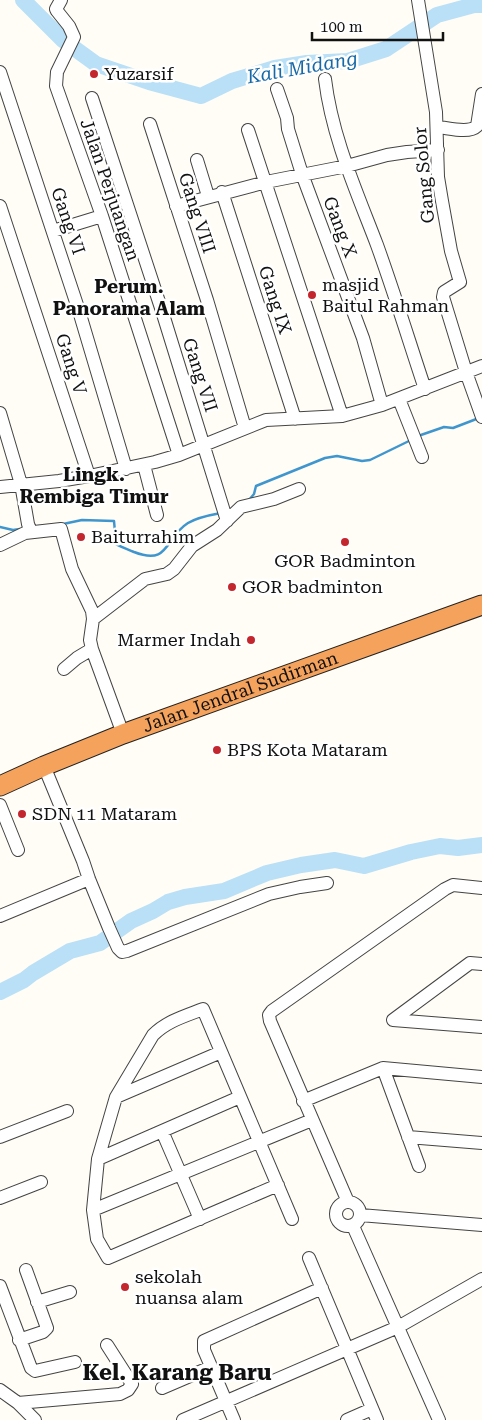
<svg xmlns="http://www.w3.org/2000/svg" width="482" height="1420" font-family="'Roboto Serif',serif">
	<rect width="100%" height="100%" fill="#fffdf5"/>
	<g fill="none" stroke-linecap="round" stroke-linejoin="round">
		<path stroke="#3f96cf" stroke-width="2.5" d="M418 436 444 427 453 428 479 418
			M249 500 254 494 256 486 325 458 337 456 362 461 370 460 411 440
			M63 524 82 520 114 521 115 532 110 540C117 546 125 548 134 552 170 566 164 538 188 523 198 517 210 515 221 513
			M0 527 13 530 20 529"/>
		<path stroke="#b9e0f7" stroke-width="16" d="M23 0 63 40 96 64 149 82 201 96 232 81 275 68 307 63 348 61 386 49 437 15 474 5H482
			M0 992 24 980 33 973 70 951 100 943 131 921 153 911 168 902 185 897 224 891 267 873 301 865 335 860 364 866 411 852 440 846 458 848 482 845"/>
		<g stroke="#444" stroke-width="14">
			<path id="minor" d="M61 0 56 9 57 11 69 26 74 37 57 72 56 86 102 216 179 455
				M418 0 436 112 438 177 442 201 451 251 460 282 444 292 443 297 466 372 482 417
				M0 72 79 311 126 469
				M325 79C332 137 356 190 377 245 394 292 409 341 425 389
				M277 89 287 118 288 129 302 174 363 338 382 405
				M92 98 162 311 227 521
				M150 124 207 300 245 428
				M438 127C449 128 469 134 477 126L482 94
				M248 130 342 416
				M197 160 208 196
				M222 192 295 419
				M0 206 89 476
				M176 206 266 182 347 166 387 155 407 152 438 150
				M53 231 102 216
				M399 399 422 457
				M0 413 21 484 28 524 31 532
				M144 465 157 515
				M0 487 59 481 89 476 155 462 179 455 266 420 342 416 382 405 482 366
				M0 545 25 533 61 529 72 569 92 611 93 619 90 640 92 649 123 734
				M93 619 145 579 167 574 174 569 192 546 217 530 241 507 274 499 299 489
				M64 669 77 658 92 649
				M44 766 83 861 89 879 109 928 118 948 122 952 127 951 269 894 300 887 327 883
				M0 805 18 850
				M0 916 89 879
				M482 964 470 963 393 1020 482 1027
				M383 1068 419 1166
				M116 1097 221 1052
				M303 1101 383 1068 482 1077
				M162 1131 200 1219
				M0 1137 67 1111
				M408 1137 482 1143
				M98 1159 240 1097
				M278 1185 108 1258 97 1239 93 1210 98 1159 116 1097 153 1035C167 1021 185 1016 203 1009 233 1079 262 1149 292 1219
				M0 1198 41 1182
				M336 1214a12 12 0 1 1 24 0a12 12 0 1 1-24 0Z
				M348 1202 270 1021 269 1015 272 1011 445 889 453 885 482 888
				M93 1210 312 1120
				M360 1215 482 1225
				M353 1226 439 1420
				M309 1258 377 1420
				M0 1286 31 1368 35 1371 75 1362
				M37 1302 70 1292
				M19 1340 43 1332 47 1328 26 1270
				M162 1388 211 1367
				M0 1390 18 1403 35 1420
				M18 1403 120 1394 128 1390 132 1384 107 1345
				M183 1420 398 1327 482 1279
				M234 1420 204 1350V1341L322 1288
				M347 1420 372 1409"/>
		</g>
		<g stroke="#222" stroke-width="21">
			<g id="highway">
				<path id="s1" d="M0 786 44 766 123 734 482 605"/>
			</g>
		</g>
		<use href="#minor" stroke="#fff" stroke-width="12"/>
		<use href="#highway" stroke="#f5a25d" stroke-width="19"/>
	</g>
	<g fill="#c4262e" stroke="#fff" stroke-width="2">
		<circle cx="94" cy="74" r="5"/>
		<circle cx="312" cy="295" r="5"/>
		<circle cx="81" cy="537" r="5"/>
		<circle cx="345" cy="542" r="5"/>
		<circle cx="232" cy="587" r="5"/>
		<circle cx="251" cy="640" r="5"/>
		<circle cx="217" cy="750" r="5"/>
		<circle cx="22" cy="814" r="5"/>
		<circle cx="125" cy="1287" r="5"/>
	</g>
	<g text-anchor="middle" stroke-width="5" stroke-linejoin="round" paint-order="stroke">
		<g font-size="18" fill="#111" stroke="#fff" text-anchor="start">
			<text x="104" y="80">Yuzarsif</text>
			<text x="322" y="291">masjid<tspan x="322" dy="21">Baitul Rahman</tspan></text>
			<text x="91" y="543">Baiturrahim</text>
			<text x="345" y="567" text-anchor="middle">GOR Badminton</text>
			<text x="242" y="593">GOR badminton</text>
			<text x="241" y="646" text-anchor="end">Marmer Indah</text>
			<text x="227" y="756">BPS Kota Mataram</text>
			<text x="32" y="820">SDN 11 Mataram</text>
			<text x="135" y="1283">sekolah<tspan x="135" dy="21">nuansa alam</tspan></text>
		</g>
		<g font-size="18" fill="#111" stroke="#fff">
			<text transform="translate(424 175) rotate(-95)" y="6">Gang Solor</text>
			<text transform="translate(110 190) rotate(71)" y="6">Jalan Perjuangan</text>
			<text transform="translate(197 213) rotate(72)" y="6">Gang VIII</text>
			<text transform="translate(68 221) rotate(71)" y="6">Gang VI</text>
			<text transform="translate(340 227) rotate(69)" y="6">Gang X</text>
			<text transform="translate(275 300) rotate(72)" y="6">Gang IX</text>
			<text transform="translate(71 364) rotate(72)" y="6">Gang V</text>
			<text transform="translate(200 375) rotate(72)" y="6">Gang VII</text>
			<text dy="6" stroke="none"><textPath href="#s1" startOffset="258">Jalan Jendral Sudirman</textPath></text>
		</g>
		<g font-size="19" font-style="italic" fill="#1768a6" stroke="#fff">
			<text transform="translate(302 67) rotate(-10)" y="7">Kali Midang</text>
		</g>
		<g font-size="19" font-weight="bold" fill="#111" stroke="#fff">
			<text x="129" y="293">Perum.<tspan x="129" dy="22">Panorama Alam</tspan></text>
			<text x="94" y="481">Lingk.<tspan x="94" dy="22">Rembiga Timur</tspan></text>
		</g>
		<g font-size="22" font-weight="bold" fill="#111" stroke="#fff">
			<text x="177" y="1380">Kel. Karang Baru</text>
		</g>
	</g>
	<path d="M312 32v8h131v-8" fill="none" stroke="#111111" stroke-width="2.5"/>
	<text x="320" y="32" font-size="15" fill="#111111" stroke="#ffffff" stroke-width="4" paint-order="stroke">100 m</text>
</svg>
